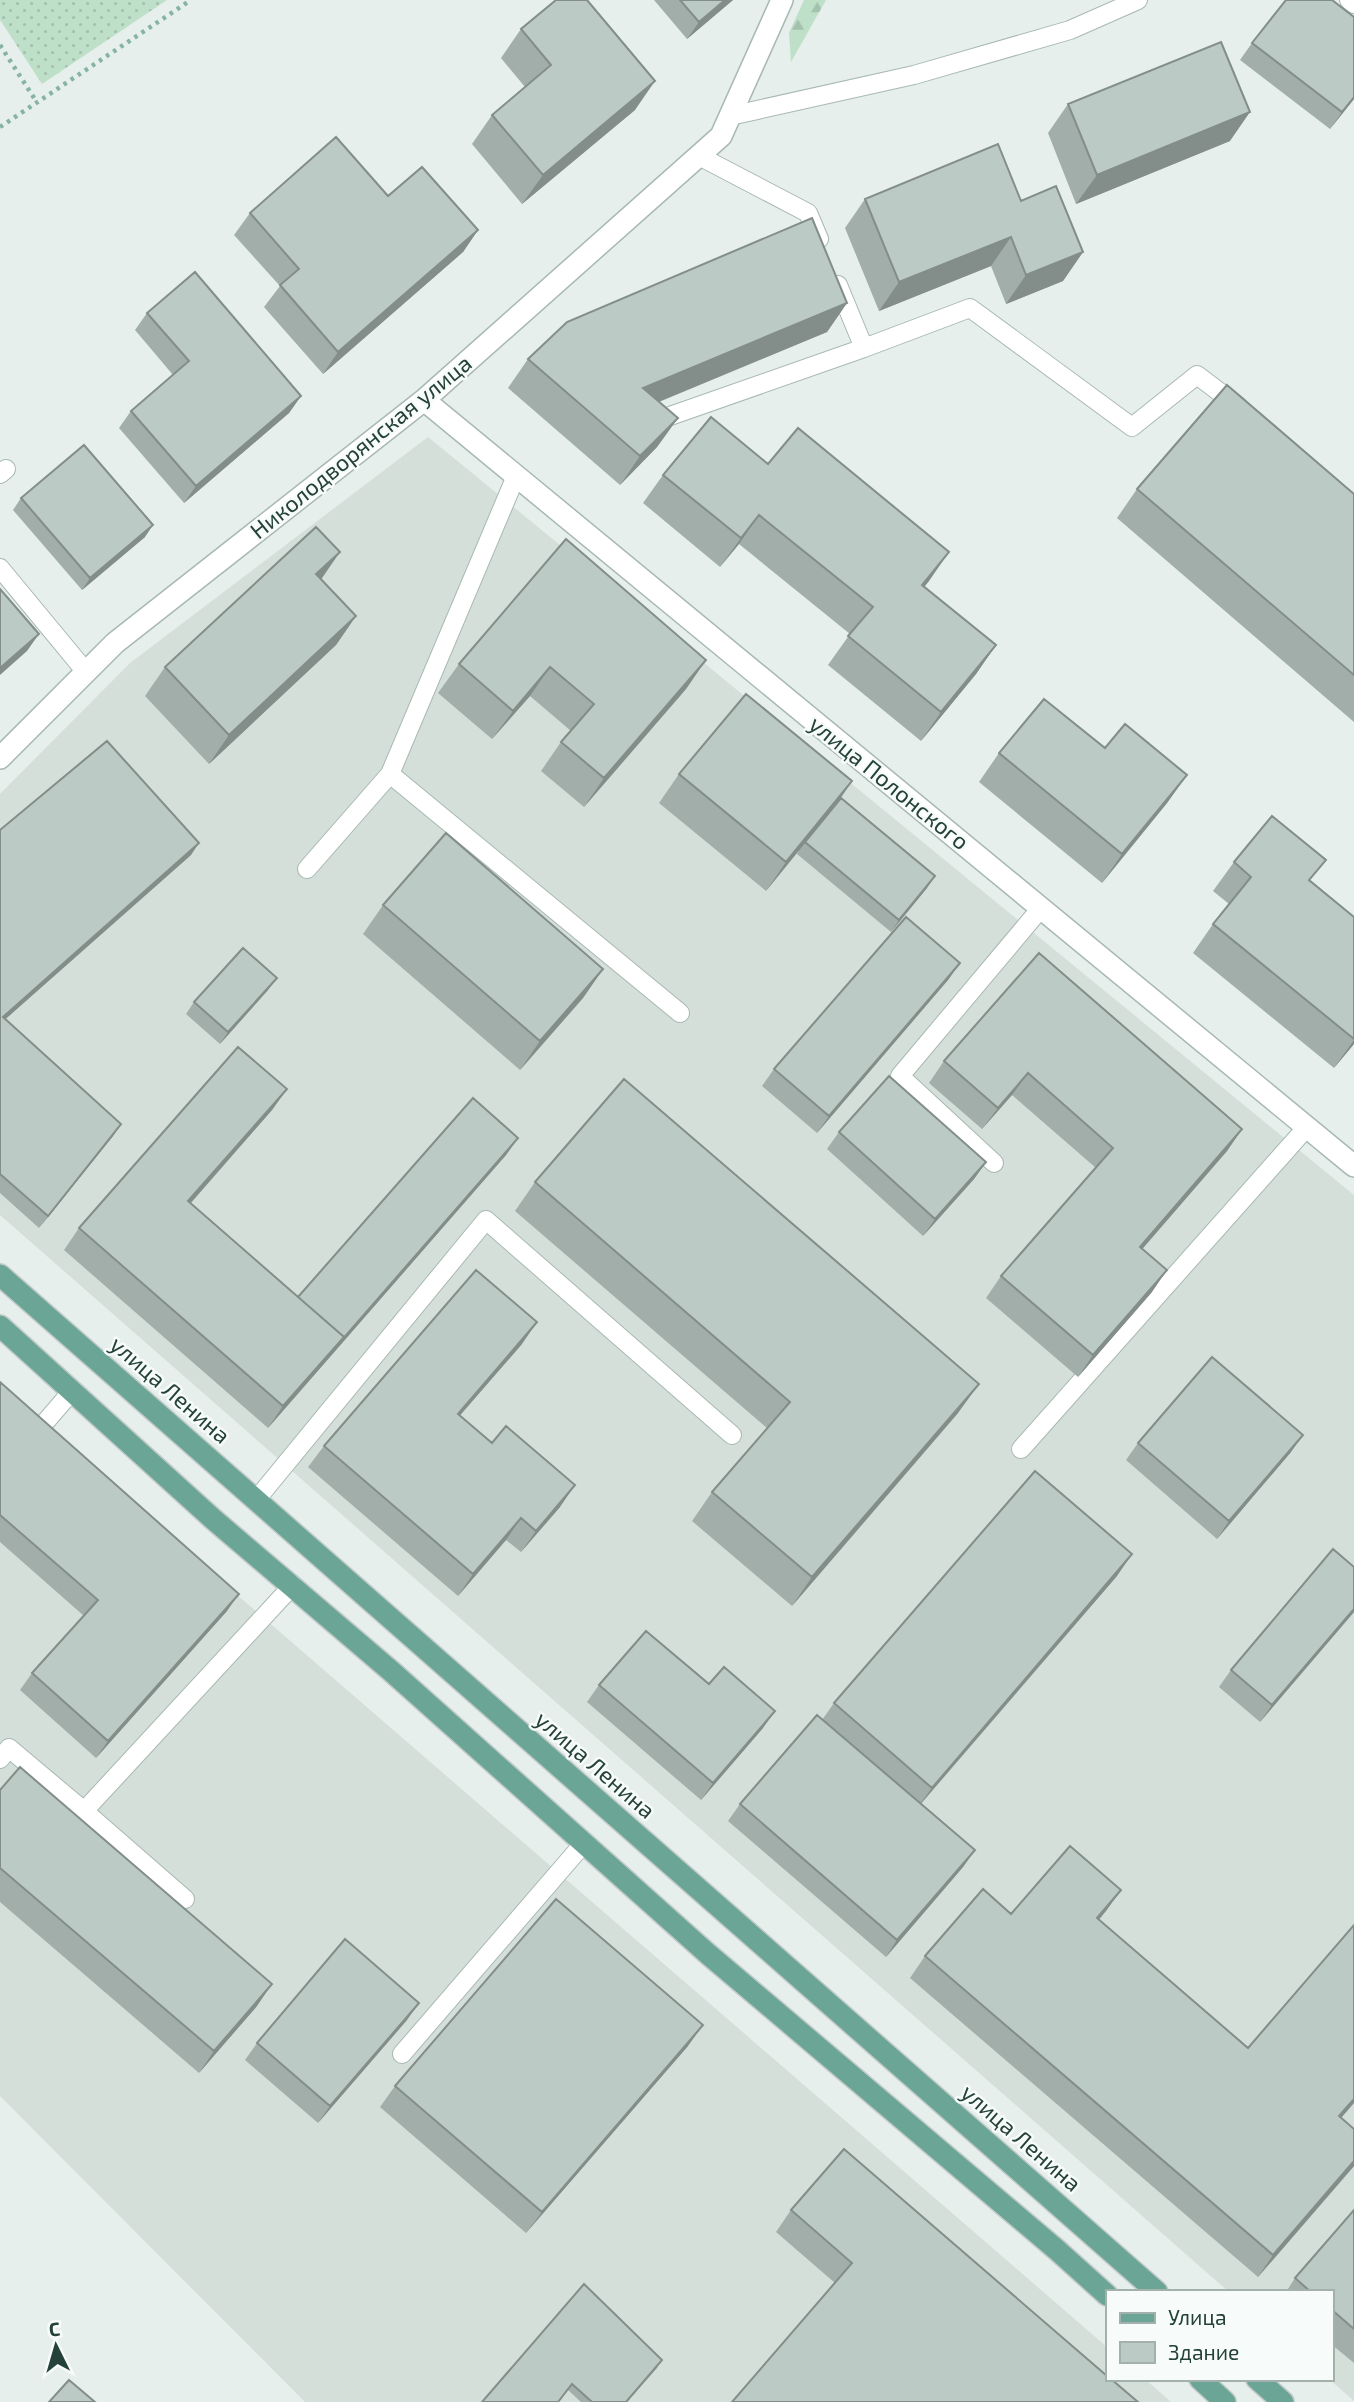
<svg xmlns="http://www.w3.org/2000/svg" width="1354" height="2402" font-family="'Exo 2',sans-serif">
	<defs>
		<pattern id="grass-dots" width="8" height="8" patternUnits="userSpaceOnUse" patternTransform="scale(1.75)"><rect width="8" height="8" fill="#bfe0c8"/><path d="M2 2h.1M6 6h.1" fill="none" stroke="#a4c1ad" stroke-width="1.8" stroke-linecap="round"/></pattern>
		<pattern id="forest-firs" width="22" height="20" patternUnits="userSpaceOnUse" patternTransform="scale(1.75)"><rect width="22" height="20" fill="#bfe0c8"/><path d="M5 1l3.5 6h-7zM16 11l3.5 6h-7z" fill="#a4c1ad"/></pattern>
	</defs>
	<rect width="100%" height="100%" fill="#e6efeb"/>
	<path fill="#d4dfda" d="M428 437 1354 1195V2401L1329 2379H1331V2292H1229L0 1215V794L130 663Z
		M0 1390 1107 2347V2379H1145L1171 2402H305L0 2096Z"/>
	<path fill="url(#grass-dots)" d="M0 0H167L42 84 0 20Z"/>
	<path fill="url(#forest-firs)" d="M804 0H826L791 62 789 33Z"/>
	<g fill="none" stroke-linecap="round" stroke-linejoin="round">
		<g stroke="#a8b8b2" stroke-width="20">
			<path id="service" d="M1349 0 1354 4
				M730 116 914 75 1070 30 1138 0
				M699 156 808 213 819 239
				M838 285 864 348 970 308 1132 427 1197 375 1238 406
				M670 416 864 348
				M0 474 6 469
				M0 568 86 672
				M390 774 680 1013
				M307 869 390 774 516 476
				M994 1163 900 1076 1041 908
				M1021 1449 1307 1127
				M0 1475 72 1391
				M256 1500 486 1220 732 1435
				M0 1759 9 1748 84 1811 293 1585
				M84 1811 185 1899
				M402 2054 584 1843"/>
		</g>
		<g stroke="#a8b8b2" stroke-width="24">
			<path id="minor" d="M424 400 1354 1166
				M0 758 115 643 424 400 721 136 782 0"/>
		</g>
		<g stroke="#c2cac8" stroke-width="24">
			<path id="primary" d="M0 1275 1157 2292
				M0 1326 213 1519 391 1671 708 1954 1057 2250 1107 2295
				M1200 2379 1225 2402
				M1257 2379 1283 2402"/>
		</g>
		<path stroke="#86b3a5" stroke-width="4.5" stroke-dasharray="3.5 5" stroke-linecap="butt" d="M0 45 36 101
			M0 127 191 0"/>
		<use href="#service" stroke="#fff" stroke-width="18"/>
		<use href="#minor" stroke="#fff" stroke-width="21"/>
		<use href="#primary" stroke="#6aa596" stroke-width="21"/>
	</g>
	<path fill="#a1aea9" d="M654 0H733L687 39Z
		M521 29 635 110 522 204 472 144 492 115 525 87 501 58Z
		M1252 43 1354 99 1330 129 1240 60Z
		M1068 104 1230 141 1076 204 1048 133Z
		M388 196 478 230 463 252 323 374 264 307 280 286 234 235 250 213Z
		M865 199 1021 201 1083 252 1063 281 1006 304 991 266 879 311 845 228Z
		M847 303 827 332 659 402 678 418 657 447 620 485 508 388 528 359Z
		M147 313 301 396 289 413 184 503 119 428 131 411 173 375 135 330Z
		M768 464 929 581 924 587 996 645 976 674 921 741 828 665 850 634 739 544 720 567 643 503 663 475Z
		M1137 489 1354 494V722L1117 518Z
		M21 498 145 537 82 590 13 510Z
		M321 579 356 616 336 645 209 764 145 696 165 667Z
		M706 660 686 689 584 807 541 771 561 742 571 731 530 696 492 739 438 693 459 664Z
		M1105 748 1187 775 1167 803 1102 883 979 782 999 753Z
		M679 774 852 781 841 798 927 888 891 932 797 854 799 850 766 891 659 803Z
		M0 830 191 855 5 1019 113 1136 39 1228 0 1193Z
		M1234 862 1311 881 1354 917V1044L1334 1068 1193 953 1213 924 1229 904 1213 891Z
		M383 905 603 969 583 998 520 1070 363 934Z
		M1039 953 1242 1129 1227 1151 1142 1249 1152 1292 1078 1377 986 1298 1001 1276 1096 1168 1012 1095 982 1129 929 1083 944 1061Z
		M960 963 948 980 817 1133 762 1086 774 1069Z
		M268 990 220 1044 186 1014 194 1002Z
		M287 1089 272 1110 191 1203 298 1297 518 1138 506 1155 268 1428 64 1250 79 1228Z
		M839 1132 986 1162 974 1179 923 1236 827 1149Z
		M535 1182 958 1413 792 1606 692 1521 712 1492 767 1428 515 1211Z
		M522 1344 460 1415 560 1507 521 1552 506 1540 458 1596 308 1467 324 1446Z
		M0 1382 227 1611 96 1758 20 1690 32 1673 84 1616 0 1542Z
		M1138 1443 1291 1452 1217 1539 1126 1460Z
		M1117 1576 921 1804 975 1850 963 1867 886 1957 728 1821 740 1804 822 1720 834 1703Z
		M1354 1612 1260 1722 1219 1687 1231 1670Z
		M709 1684 763 1728 701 1800 587 1702 599 1685Z
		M0 1790 257 2006 199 2073 0 1902Z
		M1121 1890 1099 1920 1248 2048 1341 2118 1354 2166 1258 2277 910 1978 925 1956Z
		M407 2020 318 2123 245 2060 257 2043Z
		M688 2046 526 2233 380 2107 395 2086Z
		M791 2210 1138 2402 835 2283 776 2232Z
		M1354 2210V2363L1331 2344V2292H1286L1295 2278Z
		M658 2367 627 2402H581L568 2390 482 2402Z"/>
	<path fill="#838d89" d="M725 0H733L687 39 699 22Z
		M655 81 635 110 522 204 543 175Z
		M1354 97V99L1330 129 1342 112Z
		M1250 112 1230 141 1076 204 1097 175Z
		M478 230 463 252 323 374 338 352Z
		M1011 237 991 266 879 311 899 282Z
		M1083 252 1063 281 1006 304 1026 275Z
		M847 303 827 332 622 417 643 388Z
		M301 396 289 413 184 503 196 486Z
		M678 418 657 447 620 485 640 456Z
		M759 515 739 544 720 567 741 538Z
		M153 525 145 537 82 590 90 578Z
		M340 552 320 581 316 574Z
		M949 552 929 581 902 614 922 585Z
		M356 616 336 645 209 764 229 735Z
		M39 634 27 651 0 675V668Z
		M996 645 976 674 921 741 941 712Z
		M706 660 686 689 584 807 604 778Z
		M550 667 530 696 492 739 513 711Z
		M1187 775 1167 803 1102 883 1122 854Z
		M852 781 832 810 766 891 786 862Z
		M199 843 191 855 0 1024 3 1017Z
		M935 876 927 888 891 932 899 920Z
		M960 963 948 980 817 1133 829 1116Z
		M603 969 583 998 520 1070 540 1041Z
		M277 978 268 990 220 1044 228 1032Z
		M1354 1040V1044L1334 1068Z
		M1028 1073 1012 1095 982 1129 998 1108Z
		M287 1089 272 1110 173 1223 188 1201Z
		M121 1124 113 1136 39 1228 48 1216Z
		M1242 1129 1227 1151 1125 1269 1140 1247Z
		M518 1138 506 1155 268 1428 283 1406Z
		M986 1162 974 1179 923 1236 935 1219Z
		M1167 1270 1152 1292 1078 1377 1093 1355Z
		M537 1322 522 1344 443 1435 458 1414Z
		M979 1384 958 1413 792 1606 812 1577Z
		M1303 1435 1291 1452 1217 1539 1229 1521Z
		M575 1485 560 1507 521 1552 536 1531Z
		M521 1518 506 1540 458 1596 473 1574Z
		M1132 1554 1117 1576 916 1809 932 1788Z
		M239 1594 227 1611 96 1758 108 1741Z
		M1354 1609V1612L1260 1722 1272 1705Z
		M775 1711 763 1728 701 1800 713 1783Z
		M975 1850 963 1867 886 1957 897 1940Z
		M1121 1890 1106 1911 1081 1940 1097 1918Z
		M272 1984 257 2006 199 2073 214 2051Z
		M419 2003 407 2020 318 2123 330 2106Z
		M703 2025 688 2046 526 2233 542 2212Z
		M1354 2099V2103L1324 2138 1339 2116Z
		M1354 2161V2166L1258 2277 1273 2255Z"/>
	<path fill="#bbcac4" stroke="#838d89" stroke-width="2" d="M556 0H587L655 81 543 175 492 115 551 65 521 29Z
		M680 0H725L699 22Z
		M1286 0H1332L1354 17V97L1342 112 1252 43Z
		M1221 42 1250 112 1097 175 1068 104Z
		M336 137 388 196 422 167 478 230 338 352 280 285 299 269 250 213Z
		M998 144 1021 201 1056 186 1083 252 1026 275 1011 237 899 282 865 199Z
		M812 218 847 303 643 388 678 418 640 456 528 359 567 322Z
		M195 272 301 396 196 486 131 411 189 361 147 313Z
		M1227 385 1354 494V675L1137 489Z
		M711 417 768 464 798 428 949 552 922 585 996 645 941 712 848 636 873 607 759 515 741 538 663 475Z
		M84 445 153 525 90 578 21 498Z
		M316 527 340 552 316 574 356 616 229 735 165 667Z
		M566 539 706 660 604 778 561 742 594 704 550 667 513 711 459 664Z
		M0 589 39 634 0 668Z
		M746 694 852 781 786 862 679 774Z
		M1044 699 1105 748 1125 724 1187 775 1122 854 999 753Z
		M107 741 199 843 3 1017 121 1124 48 1216 0 1174V830Z
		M841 798 935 876 899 920 805 842Z
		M1272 816 1326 860 1309 880 1354 917V1039L1213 924 1251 877 1234 862Z
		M446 833 603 969 540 1041 383 905Z
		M906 917 960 963 829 1116 774 1069Z
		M243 948 277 978 228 1032 194 1002Z
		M1039 953 1242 1129 1140 1247 1167 1270 1093 1355 1001 1276 1113 1148 1028 1073 998 1108 944 1061Z
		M238 1047 287 1089 188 1201 344 1337 283 1406 79 1228Z
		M889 1076 986 1162 935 1219 839 1132Z
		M624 1079 979 1384 812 1577 712 1492 790 1402 535 1182Z
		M473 1098 518 1138 341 1341 344 1337 298 1297Z
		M476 1270 537 1322 458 1414 492 1443 506 1426 575 1485 536 1531 521 1518 473 1574 324 1446Z
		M1212 1357 1303 1435 1229 1521 1138 1443Z
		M0 1382 239 1594 108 1741 32 1673 98 1600 0 1515Z
		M1035 1471 1132 1554 932 1788 834 1703Z
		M1333 1549 1354 1567V1609L1272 1705 1231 1670Z
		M646 1631 709 1684 724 1667 775 1711 713 1783 599 1685Z
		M817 1715 975 1850 897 1940 740 1804Z
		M20 1767 272 1984 214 2051 0 1868V1790Z
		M1070 1846 1121 1890 1097 1918 1248 2048 1354 1925V2099L1339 2116 1354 2129V2161L1273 2255 925 1956 983 1889 1011 1914Z
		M556 1899 703 2025 542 2212 395 2086Z
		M345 1939 419 2003 330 2106 257 2043Z
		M844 2149 1107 2376V2379H1111L1138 2402H732L852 2263 791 2210Z
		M1354 2210V2329L1331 2309V2292H1311L1295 2278Z
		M584 2284 662 2360 626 2402H592L572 2384 558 2402H482Z
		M69 2380 95 2402H49Z"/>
	<g text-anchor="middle" stroke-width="5" stroke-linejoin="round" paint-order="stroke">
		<g font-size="23" fill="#24423a" stroke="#f7fbf9">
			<text transform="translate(361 447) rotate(-39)" y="8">Николодворянская улица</text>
			<text transform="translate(889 783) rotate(39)" y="8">улица Полонского</text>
			<text transform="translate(170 1390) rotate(41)" y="8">улица Ленина</text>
			<text transform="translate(595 1765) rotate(41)" y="8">улица Ленина</text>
			<text transform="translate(1021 2138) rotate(41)" y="8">улица Ленина</text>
		</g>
	</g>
	<rect x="1106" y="2290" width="228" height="91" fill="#f7fbf9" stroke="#a3b1ad" stroke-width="2"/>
	<rect x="1120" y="2313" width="35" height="10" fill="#6aa596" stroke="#a3b1ad" stroke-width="2"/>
	<text x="1168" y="2325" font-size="21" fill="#24423a">Улица</text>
	<rect x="1120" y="2342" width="35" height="21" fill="#bbcac4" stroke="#a3b1ad" stroke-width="2"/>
	<text x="1168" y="2360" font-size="21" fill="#24423a">Здание</text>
	<g transform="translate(56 2346) rotate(355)" stroke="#f7fbf9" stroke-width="5" paint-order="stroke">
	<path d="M0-5L12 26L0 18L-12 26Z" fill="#24423a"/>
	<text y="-10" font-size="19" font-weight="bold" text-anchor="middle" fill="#24423a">С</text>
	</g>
</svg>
